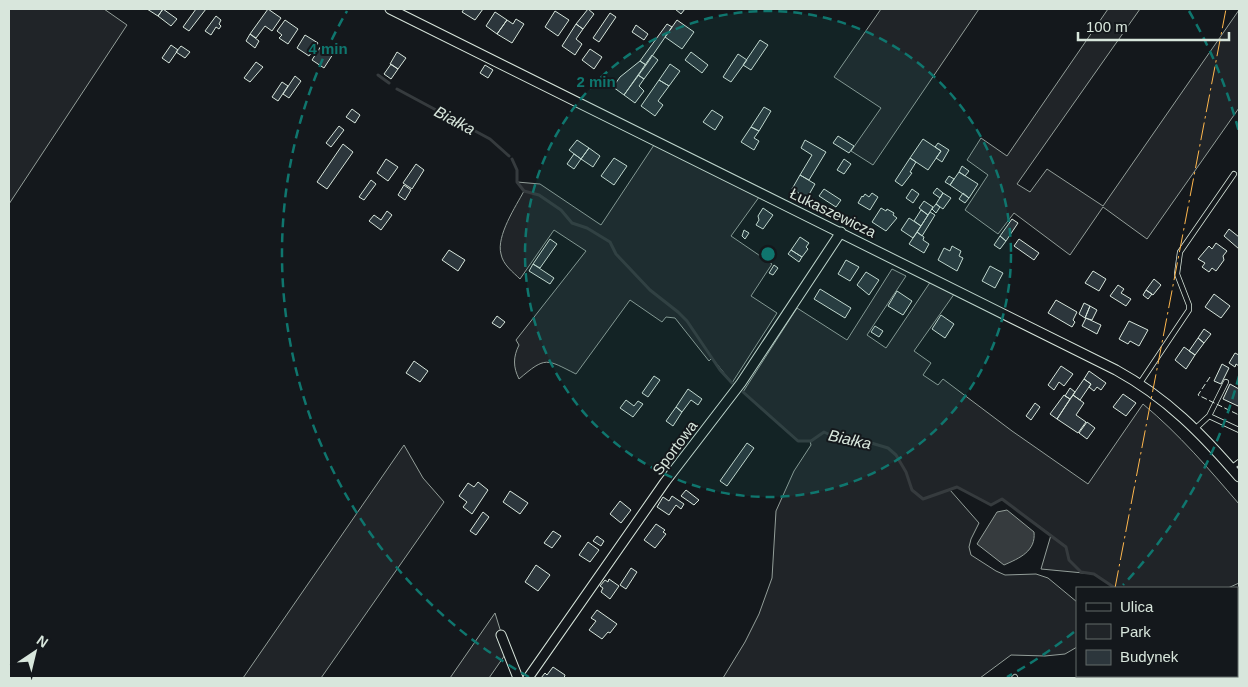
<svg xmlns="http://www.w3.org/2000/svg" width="1248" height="687" font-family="Arial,sans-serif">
	<rect width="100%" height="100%" fill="#14181c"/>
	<path fill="#202428" stroke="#939e99" d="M9 9H104L127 25 9 204Z
		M881 9H979L873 165 851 151 881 108 834 77Z
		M1108 9H1140L1017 184 1030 192 1047 169 1103 206 1239 10V108L1147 239 1103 207 1070 255 1014 213 998 234 965 210 988 175 967 160 981 138 1007 156Z
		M656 142 762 193 731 236 772 264 751 296 777 313 732 383 712 358 709 361 675 318 666 317 662 322 630 300 576 374C546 359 546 356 519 379 513 367 513 357 519 345L516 340 586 251 554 230 520 279C513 272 503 265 501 254 496 236 516 206 524 191L517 182 540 184 601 225Z
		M892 269 906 276 867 335 886 348 933 278 957 290 914 351 931 363 923 375 938 385 943 379 1012 431 1088 484 1143 404C1179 434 1209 469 1239 504V583L1228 588H1115L1094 574 1041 569 1051 535 1002 499 991 505 957 487 950 490 979 523 971 539 969 547 971 555 996 571 1005 575 1036 574 1048 578 1077 602V647L1065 654 1045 656 1011 655 980 678H723L745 642 759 614 772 578 776 511 794 471 811 445 810 441H798L743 392 797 308 847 340Z
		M404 445 423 478 444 502 321 678H243Z
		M495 613 507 652 489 678H450Z"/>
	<path fill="#363b3e" stroke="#939e99" d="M1007 510 1034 532C1036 551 1020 558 1004 565L977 544 997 512Z"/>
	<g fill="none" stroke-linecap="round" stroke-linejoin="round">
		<path stroke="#363b3e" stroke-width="3" d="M378 75 389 83
			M397 89 490 139 509 156
			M512 159 517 170V182L524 191 539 195 561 210 572 223 587 228 610 242 616 254 650 290 678 312 687 321 720 370 732 383
			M743 392 798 441H811L824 432 841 440 851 437 888 448 896 455 906 472 912 490 923 499 957 487 991 505 1002 499 1066 547 1069 560 1081 572 1094 574 1115 588
			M1237 667 1239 670"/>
	</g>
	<path fill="#2c363c" stroke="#d8e6dc" d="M147 9H163L158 16Z
		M163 9 177 19 171 26 158 16Z
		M196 9H206L189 31 183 27Z
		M268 9 281 18 272 31 265 26 256 38 250 34Z
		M464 9H483L475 20 462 12Z
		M588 9 594 14 583 29 576 24Z
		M675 9H685L681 14Z
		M555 11 569 20 558 36 545 27Z
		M495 12 507 20 497 34 486 26Z
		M610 13 616 17 599 42 593 38Z
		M216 16 221 20 219 24 221 26 219 29 216 27 211 35 205 31Z
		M516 19 524 24 512 43 497 34 507 20 513 24Z
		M285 20 298 29 288 44 279 38 282 35 277 31Z
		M677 20 694 32 682 49 665 37Z
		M576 24 583 29 576 39 582 44 575 55 562 46Z
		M667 24 672 27 646 65 640 61Z
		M636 25 648 34 644 40 632 32Z
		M250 34 259 41 255 48 246 41Z
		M305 35 318 43 309 56 297 48Z
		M760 40 768 45 751 70 743 65Z
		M171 45 178 50 169 63 162 58Z
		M181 46 190 52 185 58 176 52Z
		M321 46 333 54 324 68 312 60Z
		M590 49 602 57 594 69 582 60Z
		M397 52 406 58 398 69 390 64Z
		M691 52 708 65 702 73 685 60Z
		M738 54 747 60 731 82 723 77Z
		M652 55 658 60 644 79 638 75Z
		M640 61 646 65 624 95 613 87 620 77Z
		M256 62 263 67 250 82 244 78Z
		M391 64 398 69 391 79 384 74Z
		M670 64 680 71 669 86 659 80Z
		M485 65 493 70 488 78 480 73Z
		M638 75 644 79 639 86 644 91 635 103 624 95Z
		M295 76 301 81 289 98 283 94Z
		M659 80 669 86 658 101 663 105 655 116 641 106Z
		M282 82 288 86 278 101 272 97Z
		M764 107 771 111 759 131 751 127Z
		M352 109 360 115 355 123 346 117Z
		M712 110 723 117 715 130 703 122Z
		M339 126 344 130 331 147 326 143Z
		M751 127 759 131 754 138 759 141 754 150 741 142Z
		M838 136 854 146 849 153 833 143Z
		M923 139 941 151 928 170 910 158Z
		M577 140 589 148 581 159 569 150Z
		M805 140 826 152 809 180 800 175 812 155 801 148Z
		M938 143 949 150 942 162 936 158 941 151 935 147Z
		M343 144 353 152 327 189 317 182Z
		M589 148 600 156 593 167 581 159Z
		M574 154 581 159 574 169 567 164Z
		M614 158 627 166 614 185 601 176Z
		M910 158 916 162 910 172 912 173 902 186 895 181Z
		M386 159 398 167 388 181 377 173Z
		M844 159 851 164 844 174 837 170Z
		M416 164 424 170 412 189 403 183Z
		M962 166 969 171 965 176 959 172Z
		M959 172 978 184 969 198 950 185Z
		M800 175 815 184 807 198 792 189Z
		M949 176 954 179 950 185 945 182Z
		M371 180 376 184 364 200 359 197Z
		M404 185 411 190 405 200 398 195Z
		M937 188 943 193 940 198 933 193Z
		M824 189 841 200 836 207 819 196Z
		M912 189 919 194 913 203 906 198Z
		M872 193 878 197 870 210 858 203 862 196 863 197 865 194 869 197Z
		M943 193 951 198 943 209 936 204Z
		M963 193 969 198 965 203 959 199Z
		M924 201 933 207 928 215 919 208Z
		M936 204 940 207 936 213 932 209Z
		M763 208 773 215 763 229 756 225 759 220 758 216Z
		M881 208 886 211 887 209 894 213 893 215 897 218 886 231 872 222Z
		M921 210 928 215 921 226 914 221Z
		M387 211 392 215 381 230 369 221 374 215 381 220Z
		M930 212 935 215 922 236 917 232Z
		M909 218 921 226 913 238 901 230Z
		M1012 219 1018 223 1006 241 1000 236Z
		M1229 229 1239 237V249L1224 236Z
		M744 230 749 233 745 239 742 236Z
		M917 232 924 237 923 240 929 244 924 253 909 244Z
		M1000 236 1006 241 1000 249 994 245Z
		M800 237 809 243 806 247 808 249 802 257 791 250Z
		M550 239 557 244 540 268 533 264Z
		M1019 239 1039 253 1034 260 1014 246Z
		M1216 243 1227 251 1223 256 1224 260 1216 271 1212 268 1209 272 1202 267 1205 263 1198 259 1209 246 1212 249Z
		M952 246 961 251 959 256 963 258 957 271 938 260 944 248 950 251Z
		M449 250 465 260 458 271 442 260Z
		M791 250 802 257 799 262 788 254Z
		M846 260 859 267 850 281 838 274Z
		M533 264 554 278 550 284 529 271Z
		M774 265 778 268 773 275 769 273Z
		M990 266 1003 273 995 288 982 281Z
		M1093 271 1106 279 1099 291 1085 283Z
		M866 272 879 280 869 295 857 285Z
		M1154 279 1161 285 1153 295 1146 290Z
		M1118 285 1124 289 1121 293 1131 299 1126 306 1110 296Z
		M820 289 851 308 845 318 814 299Z
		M1146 290 1152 294 1148 299 1143 295Z
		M897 291 912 301 903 315 888 306Z
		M1214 294 1230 306 1221 318 1205 307Z
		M1056 300 1077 312 1073 320 1075 322 1072 327 1048 313Z
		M1084 303 1090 306 1085 318 1079 314Z
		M1090 306 1097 310 1092 320 1085 318Z
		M941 315 954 324 945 338 932 329Z
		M497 316 505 322 500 328 492 323Z
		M1086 318 1101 325 1097 334 1082 326Z
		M1129 321 1148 330 1139 346 1130 341 1128 344 1119 339Z
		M875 326 883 331 879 337 871 332Z
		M1204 329 1211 334 1204 343 1198 338Z
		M1198 338 1204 343 1195 355 1189 351Z
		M1184 347 1195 355 1186 369 1175 360Z
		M1235 353 1239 355V366L1236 364 1235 367 1229 363Z
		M414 361 428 371 420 382 406 373Z
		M1222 364 1229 368 1221 384 1214 381Z
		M1061 366 1073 374 1064 386 1059 382 1054 390 1048 385Z
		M1089 371 1106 383 1101 390 1097 387 1094 391 1089 387 1091 384 1084 379Z
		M654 376 660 380 648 397 642 393Z
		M1084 379 1091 384 1080 400 1073 395Z
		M1230 384 1239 389V403L1238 406 1223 399Z
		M1070 388 1075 392 1070 399 1065 396Z
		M688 389 702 399 698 405 691 400 682 412 676 407Z
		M1123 394 1136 403 1126 416 1113 407Z
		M1064 395 1070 399 1057 419 1050 414Z
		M1073 395 1084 403 1076 415 1086 422 1078 433 1057 419Z
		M626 400 634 406 638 401 643 404 633 417 620 408Z
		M1035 403 1040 407 1031 420 1026 416Z
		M676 407 682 412 673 426 666 421Z
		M1087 422 1095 428 1087 439 1079 433Z
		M747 443 754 448 727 486 720 481Z
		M478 482 488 490 472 514 463 507 467 502 459 496 468 483 474 487Z
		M686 490 699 500 694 505 681 496Z
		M510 491 528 503 520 514 503 502Z
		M672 496 684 504 681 509 676 505 669 515 657 507 663 497 669 501Z
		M620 501 631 510 621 523 610 514Z
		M483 512 489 517 476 535 470 531Z
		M656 524 665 530 663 532 666 534 655 548 644 540Z
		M553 531 561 536 552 548 544 543Z
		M597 536 604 541 601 546 593 541Z
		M588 542 599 550 590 562 579 555Z
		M536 565 550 575 538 591 525 582Z
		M631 568 637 572 626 589 620 585Z
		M609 579 619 586 610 599 601 592 603 588 600 586 605 580 608 582Z
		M597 610 617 624 610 633 608 632 602 639 589 630 596 621 591 618Z
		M553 667 565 675 564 678H541L545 673 547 675Z"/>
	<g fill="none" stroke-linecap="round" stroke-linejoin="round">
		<g stroke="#d8e6dc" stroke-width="6">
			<path id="service" d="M1140 383 1189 310V305L1177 274 1180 252 1234 174
				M1209 416 1226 382
				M1195 429 1209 416 1239 430
				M1231 468 1239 462
				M1014 678 1015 677"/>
		</g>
		<g stroke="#d8e6dc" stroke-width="11">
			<path id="minor" d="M390 9 1116 370C1167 398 1202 434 1239 477
				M501 635 518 678
				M528 678 665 482 741 383 841 232"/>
		</g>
		<g stroke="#d8e6dc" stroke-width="18">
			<path id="motorway" d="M1237 614 1239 613
				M1237 648 1239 646
				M1114 678 1118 676
				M1179 678 1183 676"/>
		</g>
		<use href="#service" stroke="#14181c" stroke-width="4.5"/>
		<use href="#minor" stroke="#14181c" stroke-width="9"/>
		<use href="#motorway" stroke="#14181c" stroke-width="16"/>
		<path stroke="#d8e6dc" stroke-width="1" stroke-dasharray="6 2.5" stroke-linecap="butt" d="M1210 377 1198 395 1239 415
			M1218 676 1219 678"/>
		<path stroke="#ffb74d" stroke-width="1" stroke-dasharray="18 4 2.5 4" stroke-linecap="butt" d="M1115 588 1226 9
			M1098 678V676"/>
	</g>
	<circle cx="768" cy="254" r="243" fill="#0f766e" fill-opacity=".12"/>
	<g fill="none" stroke="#0f766e" stroke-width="2.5" stroke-dasharray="9 6">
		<circle cx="768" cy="254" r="243"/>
		<path d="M1239 376A486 486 0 0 1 1123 585M1074 632A486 486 0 0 1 1007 677M529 677A486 486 0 0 1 347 11M1189 11A486 486 0 0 1 1239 132"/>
	</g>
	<g text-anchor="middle" stroke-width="4" stroke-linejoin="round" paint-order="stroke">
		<g font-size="15" fill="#d8e6dc" stroke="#14181c">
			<text transform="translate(833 213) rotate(26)" y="5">Łukaszewicza</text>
			<text transform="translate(675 448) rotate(-53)" y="5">Sportowa</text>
		</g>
		<g font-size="16" font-style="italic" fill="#d8e6dc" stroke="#14181c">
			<text transform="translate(455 120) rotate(28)" y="6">Białka</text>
			<text transform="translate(850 439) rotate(12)" y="6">Białka</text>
		</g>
	</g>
	<circle cx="768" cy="254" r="8" fill="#0f766e" stroke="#14181c" stroke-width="2.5"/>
	<g font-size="15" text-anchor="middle" font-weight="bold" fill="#0f766e" stroke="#14181c" stroke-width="4" stroke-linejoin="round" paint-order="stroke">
		<text x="328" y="54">4 min</text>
		<text x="596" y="87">2 min</text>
	</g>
	<rect width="1248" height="687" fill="none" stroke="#d8e6dc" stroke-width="20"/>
	<rect x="1076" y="587" width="162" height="90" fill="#14181c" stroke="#626a69"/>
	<rect x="1086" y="603" width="25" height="8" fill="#14181c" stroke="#626a69"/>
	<text x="1120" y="612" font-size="15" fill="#d8e6dc">Ulica</text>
	<rect x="1086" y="624" width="25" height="15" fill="#202428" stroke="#626a69"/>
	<text x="1120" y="637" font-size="15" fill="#d8e6dc">Park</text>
	<rect x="1086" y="650" width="25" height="15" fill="#2c363c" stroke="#626a69"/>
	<text x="1120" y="662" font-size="15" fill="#d8e6dc">Budynek</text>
	<g transform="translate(35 652) rotate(35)" stroke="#14181c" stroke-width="4" paint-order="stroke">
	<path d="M0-4L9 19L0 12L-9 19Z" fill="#d8e6dc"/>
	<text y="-8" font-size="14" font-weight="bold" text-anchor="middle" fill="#d8e6dc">N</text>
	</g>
	<path d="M1078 32v8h151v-8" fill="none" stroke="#d8e6dc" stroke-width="2.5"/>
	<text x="1086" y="32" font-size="15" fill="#d8e6dc" stroke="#14181c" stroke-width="4" paint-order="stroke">100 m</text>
</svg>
